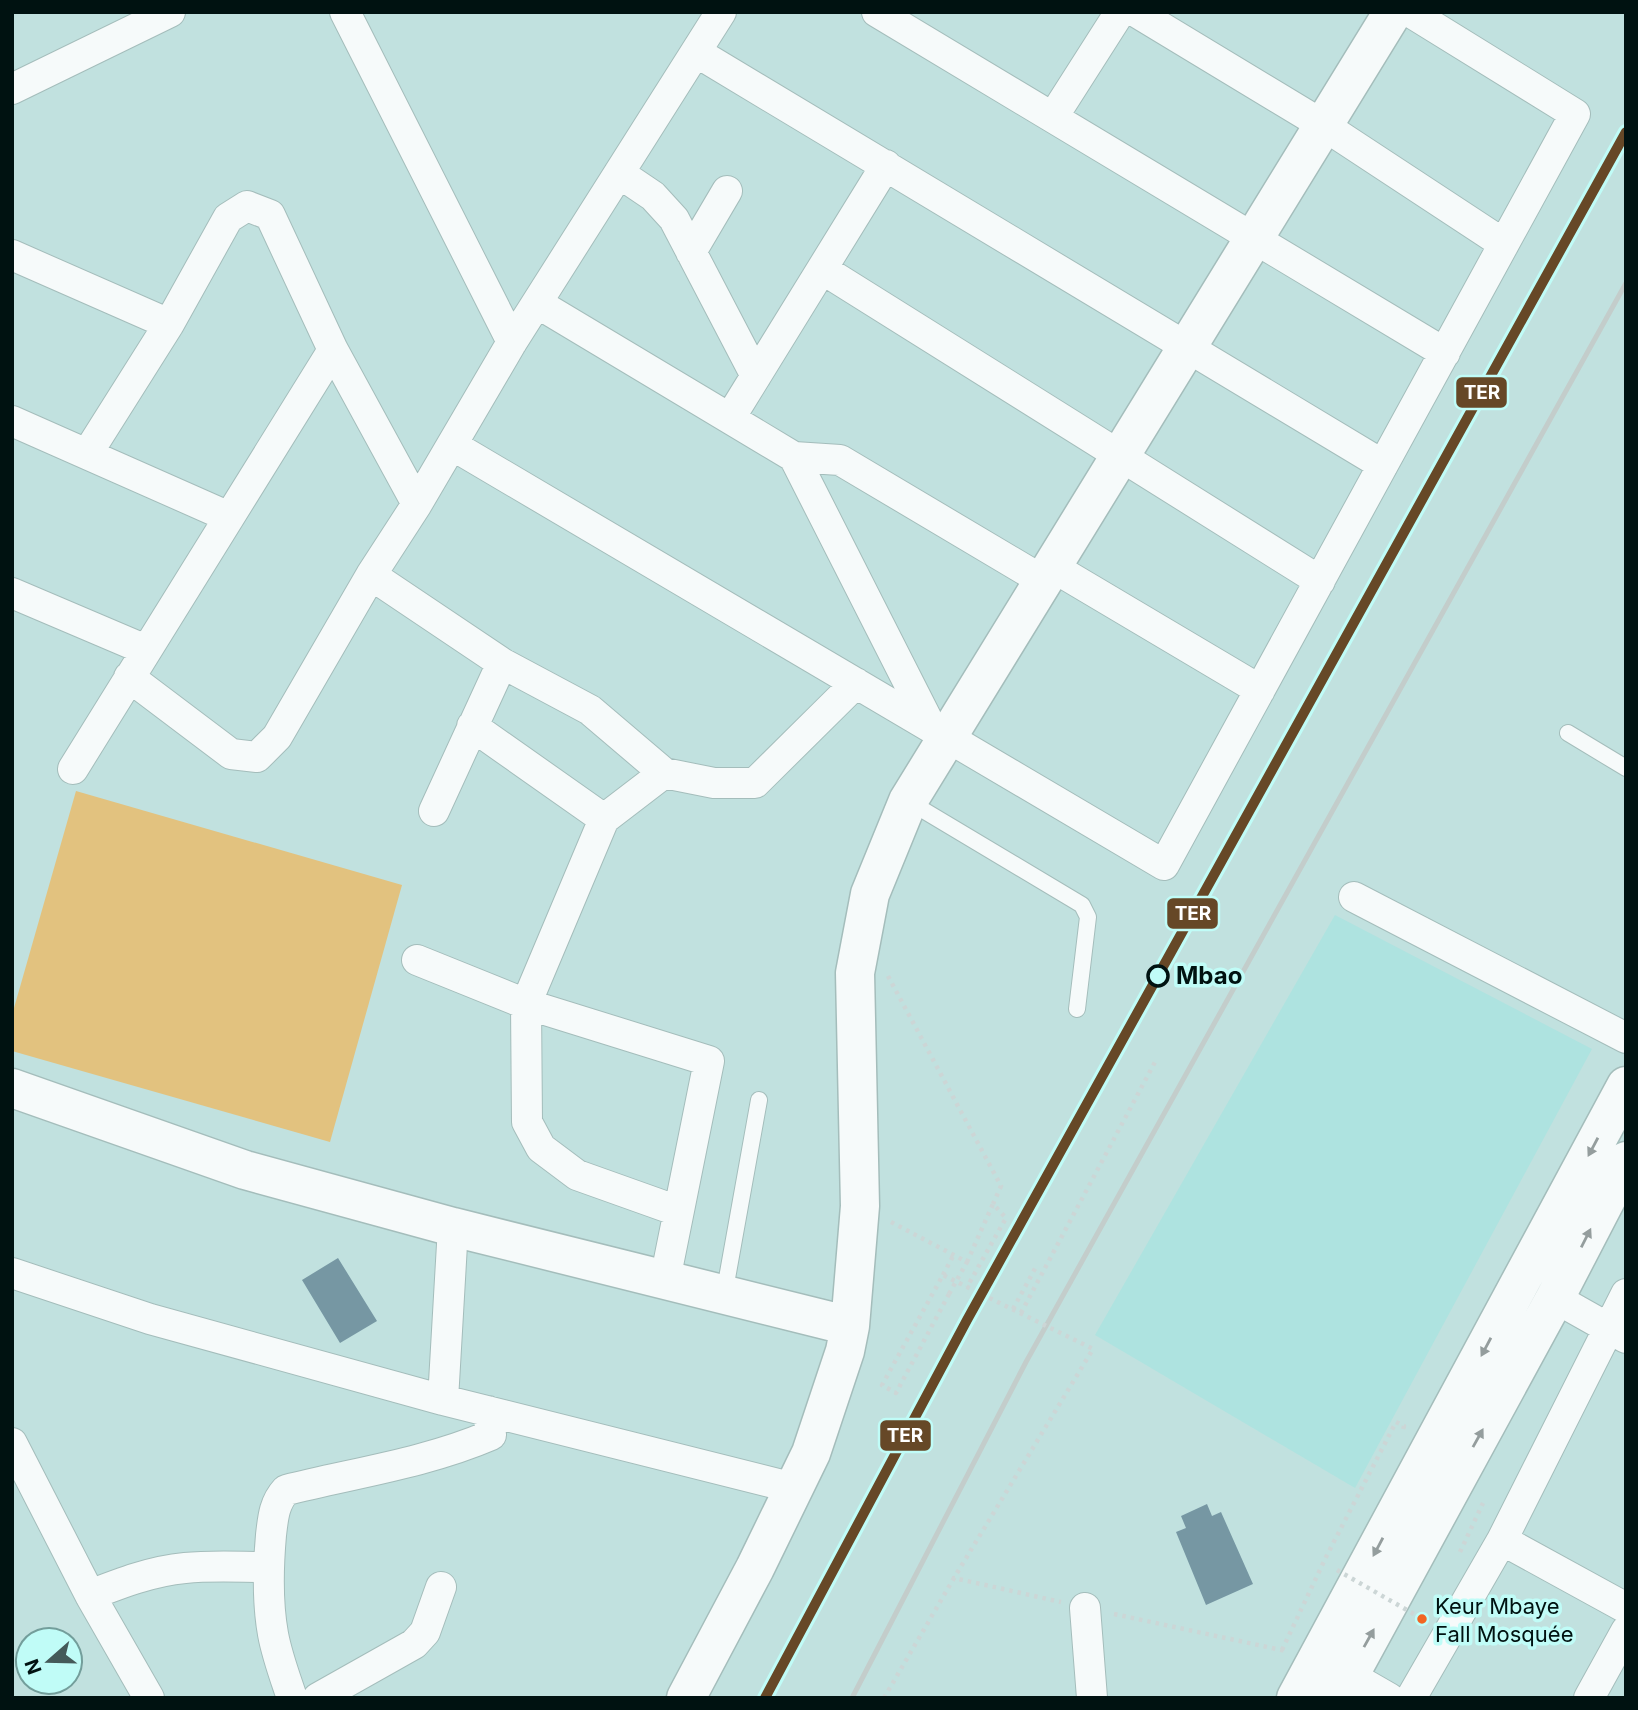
<svg xmlns="http://www.w3.org/2000/svg" width="1638" height="1710" font-family="Inter,sans-serif">
	<rect width="100%" height="100%" fill="#c1e1df"/>
	<path fill="#aee3e0" d="M1335 915 1592 1049 1355 1488 1095 1335Z"/>
	<path fill="#e2c27f" d="M76 791 402 885 330 1142 12 1051V1015Z"/>
	<path fill="#7697a3" d="M338 1258 377 1321 340 1343 302 1280Z
		M1207 1504 1212 1516 1221 1512 1253 1584 1206 1605 1176 1532 1186 1528 1181 1516Z"/>
	<g fill="none" stroke-linecap="round" stroke-linejoin="round">
		<g stroke="#a4bdbb" stroke-width="18">
			<path id="lane" d="M1568 733 1626 768
				M908 801 1082 905 1088 917 1077 1009
				M724 1295 759 1100"/>
		</g>
		<g stroke="#a4bdbb" stroke-width="32">
			<path id="street" d="M345 12 512 342
				M877 12 1445 353
				M1136 12 1323 125 1504 244
				M696 52 1383 465
				M12 89 170 12
				M1053 117 1120 12
				M619 173 653 196 674 219 756 376
				M691 252 727 191
				M12 255 169 324
				M822 269 1320 581
				M537 303 794 457 840 460 1042 580
				M730 418 886 165
				M12 421 229 517
				M452 445 1164 865 1575 114 1410 12
				M87 454 169 324 228 218 247 206 270 215 333 350 417 504
				M794 457 931 727
				M1051 566 1260 690
				M371 575 502 663 590 710 664 773 714 783H755L856 683
				M12 593 146 650
				M129 677 231 754 257 757 277 737 371 575 417 504 512 342 721 12
				M472 726 604 819
				M73 769 333 350
				M664 773 604 819 526 1004 527 1122 541 1148 577 1175 678 1211
				M434 811 502 663
				M1354 897 1626 1038
				M417 960 526 1004 709 1061 665 1280
				M12 1273 150 1319 443 1400 794 1488
				M1555 1298 1626 1338
				M443 1400 453 1227
				M12 1443 90 1595 149 1698
				M1502 1540 1626 1608
				M90 1595C121 1583 152 1571 185 1568 212 1565 241 1567 268 1567
				M1085 1608 1092 1698
				M1349 1675 1389 1698
				M292 1698C285 1677 277 1656 273 1634 267 1601 268 1569 271 1535 273 1518 274 1503 286 1490 354 1473 426 1463 491 1435L488 1411
				M318 1698 414 1644 425 1632 441 1587
				M1411 1698 1502 1540 1626 1294
				M1589 1698 1626 1631"/>
		</g>
		<g stroke="#a4bdbb" stroke-width="41">
			<path id="secondary" d="M12 1088 245 1170 453 1227 850 1326
				M686 1698 755 1568 811 1453 845 1351 850 1326 860 1206 855 973 870 894 908 801 1393 12"/>
		</g>
		<g stroke="#a4bdbb" stroke-width="41">
			<path id="highway" d="M1296 1698 1626 1086
				M1337 1698 1555 1298 1626 1161"/>
		</g>
		<path stroke="#ccd6d6" stroke-width="4.5" stroke-dasharray="3.5 5" stroke-linecap="butt" d="M888 976 1001 1186 993 1204
			M891 1222 967 1262 949 1294
			M967 1262 993 1204 1006 1218 967 1287
			M943 1275 953 1256
			M1013 1309 1037 1265
			M1021 1313 1155 1062
			M1460 1552 1483 1503
			M1114 1614 1286 1651
			M1282 1650 1326 1557 1396 1422 1404 1426 1403 1430
			M884 1698 954 1578 1061 1602"/>
		<use href="#lane" stroke="#f6fafa" stroke-width="16"/>
		<use href="#street" stroke="#f6fafa" stroke-width="30"/>
		<use href="#secondary" stroke="#f6fafa" stroke-width="38"/>
		<use href="#highway" stroke="#f6fafa" stroke-width="38"/>
		<path stroke="#c3cdcb" stroke-width="5" d="M852 1698 1026 1362 1626 283"/>
		<path stroke="#ccd6d6" stroke-width="4.5" stroke-dasharray="3.5 5" stroke-linecap="butt" d="M949 1294 896 1393 882 1385 943 1275 1093 1349 954 1578
			M1337 1570 1426 1621"/>
		<g stroke="#c0fcf7" stroke-width="16">
			<path id="rail-1" d="M765 1698 967 1320 1626 132"/>
		</g>
		<use href="#rail-1" stroke="#664827" stroke-width="10"/>
	</g>
	<defs><path id="oneway-solid" d="M-6-.8H1V-3.2L6.5 0L1 3.2V.8H-6Z" transform="scale(1.75)"/></defs>
	<g fill="#949d9d">
		<use href="#oneway-solid" transform="translate(1593 1147) rotate(118)"/>
		<use href="#oneway-solid" transform="translate(1586 1238) rotate(-63)"/>
		<use href="#oneway-solid" transform="translate(1486 1347) rotate(118)"/>
		<use href="#oneway-solid" transform="translate(1478 1438) rotate(-61)"/>
		<use href="#oneway-solid" transform="translate(1378 1547) rotate(118)"/>
		<use href="#oneway-solid" transform="translate(1369 1638) rotate(-61)"/>
	</g>
	<circle fill="#c0fcf7" stroke="#001211" stroke-width="3.5" cx="1158" cy="976" r="10"/>
	<circle fill="#f26522" stroke="#c0fcf7" stroke-width="2.5" cx="1422" cy="1619" r="6"/>
	<g text-anchor="middle" stroke-width="7" stroke-linejoin="round" paint-order="stroke">
		<g font-size="22" fill="#001211" stroke="#c0fcf7" text-anchor="start">
			<text x="1435" y="1614">Keur Mbaye<tspan x="1435" dy="28">Fall Mosquée</tspan></text>
		</g>
		<g font-size="24" font-weight="bold" fill="#001211" stroke="#c0fcf7" text-anchor="start">
			<text x="1176" y="984">Mbao</text>
		</g>
	</g>
	<g stroke="#c0fcf7" stroke-width="2.5">
		<rect x="1455" y="376" width="53" height="33" rx="7" fill="#664827"/>
		<rect x="1166" y="897" width="53" height="33" rx="7" fill="#664827"/>
		<rect x="879" y="1419" width="53" height="33" rx="7" fill="#664827"/>
	</g>
	<g font-size="19" text-anchor="middle" font-weight="bold" fill="#fff">
		<text x="1482" y="399">TER</text>
		<text x="1193" y="920">TER</text>
		<text x="905" y="1442">TER</text>
	</g>
	<rect width="1638" height="1710" fill="none" stroke="#001211" stroke-width="28"/>
	<g transform="translate(49 1661) rotate(250)"><circle r="33" fill="#c0fcf7" stroke="#739e9b" stroke-width="2"/>
	<path d="M0-5L12 26L0 18L-12 26Z" fill="#445a59"/>
	<text y="-10" font-size="19" font-weight="bold" text-anchor="middle" fill="#001211">N</text>
	</g>
</svg>
